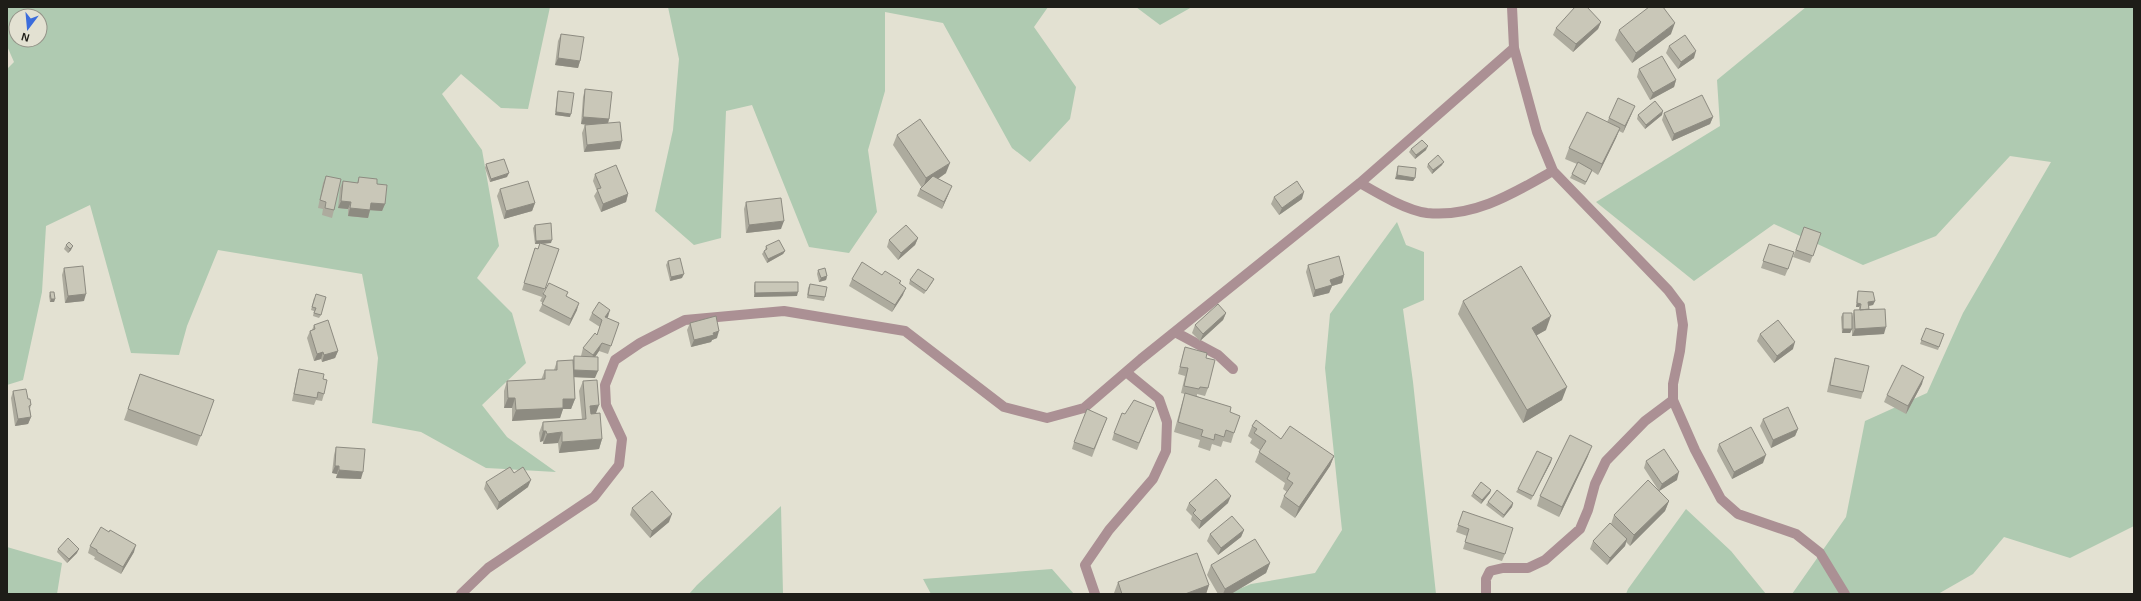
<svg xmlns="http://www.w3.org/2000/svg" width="2141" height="601" font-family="Arial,sans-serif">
	<rect width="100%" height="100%" fill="#e3e1d2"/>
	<path fill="#afcab1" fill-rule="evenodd" d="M7 7H550L528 109 501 108 461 74 442 94 482 150 499 246 477 278 512 313 526 363 482 405 507 437 556 472 486 468 421 432 372 423 378 358 362 274 218 250 187 326 179 355 131 353 90 205 46 226 42 292 23 380 7 385V69L14 62 7 46ZM16 16H40V40H16Z
		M668 7H1048L1034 27 1076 87 1070 119 1030 162 1012 148 943 23 885 12V91L868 150 877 212 849 253 809 247 752 105 726 111 721 238 694 245 655 211 673 130 679 59Z
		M1136 7H1192L1160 25Z
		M1806 7H2134V526L2070 558 2004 537 1973 574 1938 594H1792L1846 517 1865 421 1927 393 1963 313 2051 162 2010 156 1936 236 1863 265 1774 224 1694 281 1596 202 1720 126 1717 80Z
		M1397 222 1406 245 1424 252V300L1403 309 1413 382 1436 594H1227L1251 584 1315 573 1342 530 1325 368 1330 314Z
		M781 506 783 594H689L697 585Z
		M1686 509 1731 551 1766 594H1626L1628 589Z
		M7 547 62 563 57 594H7Z
		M1052 569 1074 594H931L923 579Z"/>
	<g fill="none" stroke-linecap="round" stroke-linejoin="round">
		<path stroke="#ab9094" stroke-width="10" d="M1512 7 1514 48 1537 132 1553 171 1668 290 1680 306 1683 325 1680 351 1673 384V400L1695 450 1721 499 1738 514 1796 534 1820 553 1845 594
			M1360 183C1379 194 1406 210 1427 213 1474 218 1514 193 1553 171
			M1175 332 1218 355 1233 369
			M461 594 488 568 594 497 619 465 622 439 606 405 605 385 615 360 640 343 685 320 784 311 905 331 1004 407 1047 418 1084 408 1141 359 1360 183 1514 48
			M1095 594 1085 565 1109 530 1153 479 1166 451 1167 422 1159 399 1126 372
			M1486 594V579L1490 571 1503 568H1528L1545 560 1580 529 1588 510 1595 484 1606 461 1645 421 1673 400"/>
	</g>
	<path fill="#adab9e" d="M1601 22 1598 29 1573 52 1553 35 1556 28Z
		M1619 30 1671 34 1632 63 1615 40Z
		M561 34 580 61 578 68 555 65 558 41Z
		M1669 46 1694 58 1678 69 1666 53Z
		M1639 69 1676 80 1674 87 1650 100 1637 77Z
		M585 89 609 119 608 123 620 149 584 152 582 133 585 125H589L581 124 583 97Z
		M558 91 570 117 555 115 557 95Z
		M1632 113 1623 133 1619 131 1616 138 1598 175 1592 171 1585 185 1570 178 1577 164 1565 159 1569 148 1607 122 1609 118Z
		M1664 113 1713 117 1710 124 1672 141 1662 120Z
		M1638 115H1662L1645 129 1637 119Z
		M897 135 946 173 938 179 949 193 942 209 917 196 920 189 922 188 893 145Z
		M1411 149 1426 150 1415 159 1409 152Z
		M486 164 507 177 490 182 485 168Z
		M1428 164 1442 165 1432 174 1427 167Z
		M1398 166 1415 178 1413 181 1395 179 1397 170Z
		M595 174 628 194 626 202 601 212 594 196 597 191 593 181Z
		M326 176 334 210 332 218 322 215 323 209 318 208 323 183Z
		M359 177 377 184 385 204 382 211 370 210 368 218 348 216V209L338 208 340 188 343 181 357 183Z
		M500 189 535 203 532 211 504 219 497 196Z
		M1274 197 1302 199 1279 215 1271 204Z
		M746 202 781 229 746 233 744 209Z
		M535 225 551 243 543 244 559 249 543 293 568 292 566 296 577 310 569 326 539 311 543 303 540 301 542 297 522 290 535 248 538 249 540 244H535L533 228Z
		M1804 227 1821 233 1810 263 1793 257Z
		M918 238 915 245 898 260 887 247 889 240Z
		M1769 244 1788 269 1785 276 1761 268Z
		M66 245 71 250 68 253 64 249Z
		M766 246 785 251 783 254 767 263 762 254 764 251 765 250Z
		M668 261 682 278 670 281 666 265Z
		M1308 265 1344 275 1342 283 1332 286 1329 293 1313 297 1306 272Z
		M64 268 84 301 65 303 62 275Z
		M818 270 827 276 826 280 819 282 817 274Z
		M882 275 901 281 900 284 903 295 892 312 849 286 852 279Z
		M934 279 932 283 924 294 909 284 910 280Z
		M755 282 797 296 754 297V286Z
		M810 284 825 297 824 301 807 298 808 288Z
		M1858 291 1875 301 1873 305 1869 306V309L1884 334 1852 336V321V329L1850 333H1842L1841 317 1843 313 1852 317 1854 310H1859V307H1856L1857 294Z
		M50 292 55 299 54 302H50L49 296Z
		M314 298 321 315 319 318 313 316 314 311 311 310Z
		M1463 301 1546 330 1536 335 1562 400 1523 423 1458 314Z
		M592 313 608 317 607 318 619 323 608 354 599 351 595 357V378L574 377 575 399 571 409H563L560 418 512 421V408H504V391L507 381 541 380 545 370H554L557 361 573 360 574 356 582 357 581 356 583 348 597 335 600 327 589 320Z
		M1226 313 1223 320 1200 341 1192 333 1195 325Z
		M690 323 717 338 712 340 711 342 691 347 687 330Z
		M314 325 338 351 335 358 322 362 321 359 314 361 307 338 310 331 312 330Z
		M1926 328 1944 334 1938 350 1920 344Z
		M1760 334 1793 349 1774 363 1757 341Z
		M1185 347 1206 358 1208 388 1205 396 1197 394V396L1230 412 1234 433 1231 443 1223 441 1221 447 1212 444 1210 451 1198 447 1200 440 1174 432 1182 403 1185 394 1181 393 1185 376 1178 374 1183 354Z
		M1835 358 1863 392 1861 399 1827 392 1833 365Z
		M299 369 323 379 324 394 322 401 316 400 314 405 292 401 297 376Z
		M140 374 214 400 197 446 124 420Z
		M583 381 596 414 602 439 599 449 559 453 558 443 543 444V441L540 442 539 433 543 422 582 419 579 391Z
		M1922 384 1906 414 1884 402 1887 395Z
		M13 391 28 399 31 405 30 409 31 417 28 424 15 426 11 398Z
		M1125 414 1151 415 1137 450 1112 440 1114 433Z
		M1107 418 1092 457 1072 449 1074 442Z
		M1763 419 1798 429 1795 436 1771 448 1760 426Z
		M1252 426 1281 439 1334 456 1330 466 1295 518 1280 507 1284 496 1287 492 1283 489 1285 483 1255 462 1260 450 1250 443 1252 439 1248 436Z
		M1719 444 1763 463 1732 479 1717 451Z
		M336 447 361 479 336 478 337 474 332 473 334 455Z
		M1588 456 1559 517 1537 506 1540 496Z
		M1646 461 1677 480 1659 491 1644 468Z
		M1551 462 1531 500 1516 492 1518 489Z
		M514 473 528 487 497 510 484 489 486 482Z
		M1491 490 1490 493 1481 504 1471 496 1473 493Z
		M1669 501 1665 511 1630 546 1626 542 1625 546 1607 565 1590 549 1593 541 1611 524 1614 515Z
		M1488 502 1513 503 1512 507 1503 518 1486 505Z
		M1189 503H1228L1199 529 1191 520 1192 516 1186 510Z
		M632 508 669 522 650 538 630 515Z
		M1463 511 1505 554 1502 561 1463 549 1467 536 1456 532Z
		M1244 530 1241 537 1218 555 1207 541 1210 534Z
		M90 546 134 552 121 574 94 559 95 557 88 553Z
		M58 549 77 553 67 563 57 552Z
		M1270 563 1266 573 1231 594H1218L1207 575 1211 565Z
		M1118 582 1209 585 1206 594H1115L1114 593Z"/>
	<path fill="#8d8b81" d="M1601 22 1598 29 1573 52 1576 44Z
		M1675 23 1671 34 1632 63 1636 53Z
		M1696 51 1694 58 1678 69 1681 62Z
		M558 58 580 61 578 68 555 65Z
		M1676 80 1674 87 1650 100 1653 93Z
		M1635 106 1632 113 1623 133 1625 126Z
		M1663 111 1662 115 1645 129 1646 125Z
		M556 112 571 114 570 117 555 115Z
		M583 117 609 119 607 127 581 124Z
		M1713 117 1710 124 1672 141 1674 134Z
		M1620 128 1616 138 1598 175 1602 164Z
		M622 141 620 149 584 152 587 145Z
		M1428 146 1426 150 1415 159 1416 155Z
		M1444 162 1442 165 1432 174 1433 170Z
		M950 163 946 173 923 189 926 178Z
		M509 173 507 177 490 182 491 179Z
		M1397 175 1415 178 1413 181 1395 179Z
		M952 186 949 193 942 209 944 202Z
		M1304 192 1302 199 1279 215 1282 208Z
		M628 194 626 202 601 212 603 204Z
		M341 201 351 202 348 209 338 208Z
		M371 203 385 204 382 211 368 210Z
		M535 203 532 211 504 219 506 211Z
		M350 208 370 210 368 218 348 216Z
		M784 221 781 229 746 233 749 225Z
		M918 238 915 245 898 260 901 253Z
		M552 240 551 243 535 244 536 241Z
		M73 246 71 250 68 253 70 249Z
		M785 251 783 254 767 263 768 259Z
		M684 274 682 278 670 281 671 277Z
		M1344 275 1342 283 1332 286 1329 293 1313 297 1315 290 1330 280Z
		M827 276 826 280 819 282 821 278Z
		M906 288 903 295 892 312 895 305Z
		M798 292 797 296 754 297 755 293Z
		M86 294 84 301 65 303 68 296Z
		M51 299H55L54 302H50Z
		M1875 301 1873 305 1867 306 1868 302Z
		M579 303 577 310 569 326 571 319Z
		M1857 303 1861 304 1859 307H1856Z
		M610 310 608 317 602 324 605 317Z
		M1226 313 1223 320 1200 341 1203 334Z
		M1551 316 1546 330 1527 341 1532 328Z
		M1886 327 1884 334 1852 336 1855 329Z
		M1843 329H1852L1850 333H1842Z
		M719 331 717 338 712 340 711 342 691 347 694 340Z
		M1795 342 1793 349 1774 363 1777 356Z
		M602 343 599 351 591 363 593 355Z
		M338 351 335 358 322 362 324 355Z
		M323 352 321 359 314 361 317 354Z
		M574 370 598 371 595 378 571 377Z
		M1924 377 1922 384 1906 414 1908 406Z
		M1567 387 1562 400 1523 423 1527 410Z
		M508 398H515L512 408H504Z
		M563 399H575L571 409H563L560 418 512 421 516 410Z
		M599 405 595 416H586L590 406Z
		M31 417 28 424 15 426 18 419Z
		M1798 429 1795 436 1771 448 1773 440Z
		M543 431H546L543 441 540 442Z
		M562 432 558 443 543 444 547 434Z
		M602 439 599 449 559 453 562 442Z
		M1592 446 1588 456 1559 517 1562 507Z
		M1766 455 1763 463 1732 479 1734 472Z
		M1334 456 1330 466 1295 518 1299 507Z
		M1552 458 1551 462 1531 500Z
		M335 466H339L337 474 332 473Z
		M339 470 363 472 361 479 336 478Z
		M1679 472 1677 480 1659 491 1662 484Z
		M531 480 528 487 497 510 499 502Z
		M1491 490 1490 493 1481 504 1482 500Z
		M1231 496 1228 503 1199 529 1201 521Z
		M1669 501 1665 511 1630 546 1634 535Z
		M1513 503 1512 507 1503 518 1504 515Z
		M672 514 669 522 650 538 652 531Z
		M1244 530 1241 537 1218 555 1221 548Z
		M1627 539 1625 546 1607 565 1610 558Z
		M136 545 134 552 121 574 123 567Z
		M79 549 77 553 67 563 69 559Z
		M1270 563 1266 573 1231 594H1223L1225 589Z
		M1209 585 1206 594H1185Z"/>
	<path fill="#c9c7b8" stroke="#8d8b81" d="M1575 7H1587L1601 22 1576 44 1556 28Z
		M1649 7H1663L1675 23 1636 53 1619 30Z
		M561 34 584 37 580 61 558 58Z
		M1685 35 1696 51 1681 62 1669 46Z
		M1662 56 1676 80 1653 93 1639 69Z
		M585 89 612 92 609 119 583 117Z
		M558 91 574 93 571 114 556 112Z
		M1702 95 1713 117 1674 134 1664 113Z
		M1618 98 1635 106 1625 126 1609 118Z
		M1655 101 1663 111 1646 125 1638 115Z
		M1587 112 1620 128 1602 164 1569 148Z
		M920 119 950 163 926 178 897 135Z
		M620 122 622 141 587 145 585 125Z
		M1422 140 1428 146 1416 155 1411 149Z
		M1438 155 1444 162 1433 170 1428 164Z
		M504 159 509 173 491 179 486 164Z
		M1578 162 1592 170 1586 182 1572 174Z
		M616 165 628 194 603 204 597 189 601 188 595 174Z
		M1398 166 1416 168 1415 178 1397 175Z
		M326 176 341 179 334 210 325 208 326 202 320 200Z
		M933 176 952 186 944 202 920 189Z
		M359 177 377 179V184L387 185 385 204 371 203 370 210 350 208 351 202 341 201 343 181 358 183Z
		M528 181 535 203 506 211 500 189Z
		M1297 181 1304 192 1282 208 1274 197Z
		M781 198 784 221 749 225 746 202Z
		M551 223 552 240 536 241 535 225Z
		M906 225 918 238 901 253 889 240Z
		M1804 227 1821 233 1813 256 1796 250Z
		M779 240 785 251 768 259 764 251 767 249 766 246Z
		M69 242 73 246 70 249 66 245Z
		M540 243 559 249 545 289 524 283 535 248 538 249Z
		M1769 244 1794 252 1788 269 1763 261Z
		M1339 256 1344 275 1330 280 1332 285 1315 290 1308 265Z
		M680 258 684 274 671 277 668 261Z
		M862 262 882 275 885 271 901 281 899 283 906 288 895 305 852 279Z
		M83 266 86 294 68 296 64 268Z
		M1521 266 1551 316 1532 328 1567 387 1527 410 1463 301Z
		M825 268 827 276 821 278 818 270Z
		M918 269 934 279 926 291 910 280Z
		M755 282H798V292L755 293Z
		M549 283 568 292 566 296 579 303 571 319 542 304 546 296 543 294Z
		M810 284 827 287 825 297 808 295Z
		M1858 291 1873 292 1875 301 1868 302 1869 309 1860 310 1861 304 1857 303Z
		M50 292H54L55 299H51Z
		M316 294 326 297 321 315 314 313 316 308 312 307Z
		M599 302 610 310 605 317 619 323 611 346 602 343 593 355 583 348 595 333 597 335 602 320 592 313Z
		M1218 304 1226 313 1203 334 1195 325Z
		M1885 309 1886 327 1855 329 1854 310Z
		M1843 313H1852V329H1843Z
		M716 316 719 331 713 333 714 335 694 340 690 323Z
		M328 320 338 351 324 355 323 352 317 354 310 331 315 329 314 325Z
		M1778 320 1795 342 1777 356 1760 334Z
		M1926 328 1944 334 1939 347 1921 340Z
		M1185 347 1207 353 1206 358 1215 360 1208 388 1200 387 1199 389 1184 386 1188 368 1180 367Z
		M574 356 598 357V371L574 370Z
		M1835 358 1869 366 1863 392 1830 385Z
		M573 360 575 399H563V408L516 410 515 398H508L507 381 545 379V370H557V361Z
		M1902 365 1924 377 1908 406 1887 395Z
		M299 369 324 374 323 379 327 380 324 394 318 392 317 398 294 394Z
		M140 374 214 400 201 436 128 409Z
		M597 380 599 405 590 406 591 414 600 413 602 439 562 442V432L547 434 546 431H543V422L586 419 583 381Z
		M26 389 28 399H30L31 405 29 406 31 417 18 419 13 391Z
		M1185 393 1231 407 1230 412 1240 416 1234 433 1226 430 1224 437 1215 434 1214 440 1201 436 1203 430 1178 422Z
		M1134 400 1154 408 1139 443 1114 433 1122 413 1125 414Z
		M1788 407 1798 429 1773 440 1763 419Z
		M1087 409 1107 418 1094 449 1074 442Z
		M1256 420 1281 439 1290 426 1334 456 1299 507 1284 496 1293 483 1287 479 1290 473 1259 452 1266 441 1254 433 1257 429 1252 426Z
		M1751 427 1766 455 1734 472 1719 444Z
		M1570 435 1592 446 1562 507 1540 496Z
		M336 447 365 449 363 472 339 470V466H335Z
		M1664 449 1679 472 1662 484 1646 461Z
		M1537 451 1552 458 1533 496 1518 489Z
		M510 467 514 473 523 467 531 480 499 502 486 482Z
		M1216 479 1231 496 1201 521 1193 513 1196 510 1189 503Z
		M1648 480 1669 501 1634 535 1614 515Z
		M1481 482 1491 490 1482 500 1473 493Z
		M1497 490 1513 503 1504 515 1488 502Z
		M652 491 672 514 652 531 632 508Z
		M1463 511 1513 528 1505 554 1465 542 1469 529 1458 525Z
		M1232 516 1244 530 1221 548 1210 534Z
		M1610 523 1627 539 1610 558 1593 541Z
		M101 527 109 532 110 530 136 545 123 567 97 552V550L90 546Z
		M68 538 79 549 69 559 58 549Z
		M1255 539 1270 563 1225 589 1211 565Z
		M1197 553 1209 585 1185 594H1122L1118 582Z"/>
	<rect width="2141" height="601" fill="none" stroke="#1e1d18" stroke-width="16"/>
	<g transform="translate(28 28) rotate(196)"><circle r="19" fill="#e3e1d2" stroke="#949388"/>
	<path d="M0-3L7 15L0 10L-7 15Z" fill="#3b6cdc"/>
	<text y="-6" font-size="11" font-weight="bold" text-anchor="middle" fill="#1e1d18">N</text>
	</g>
</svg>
